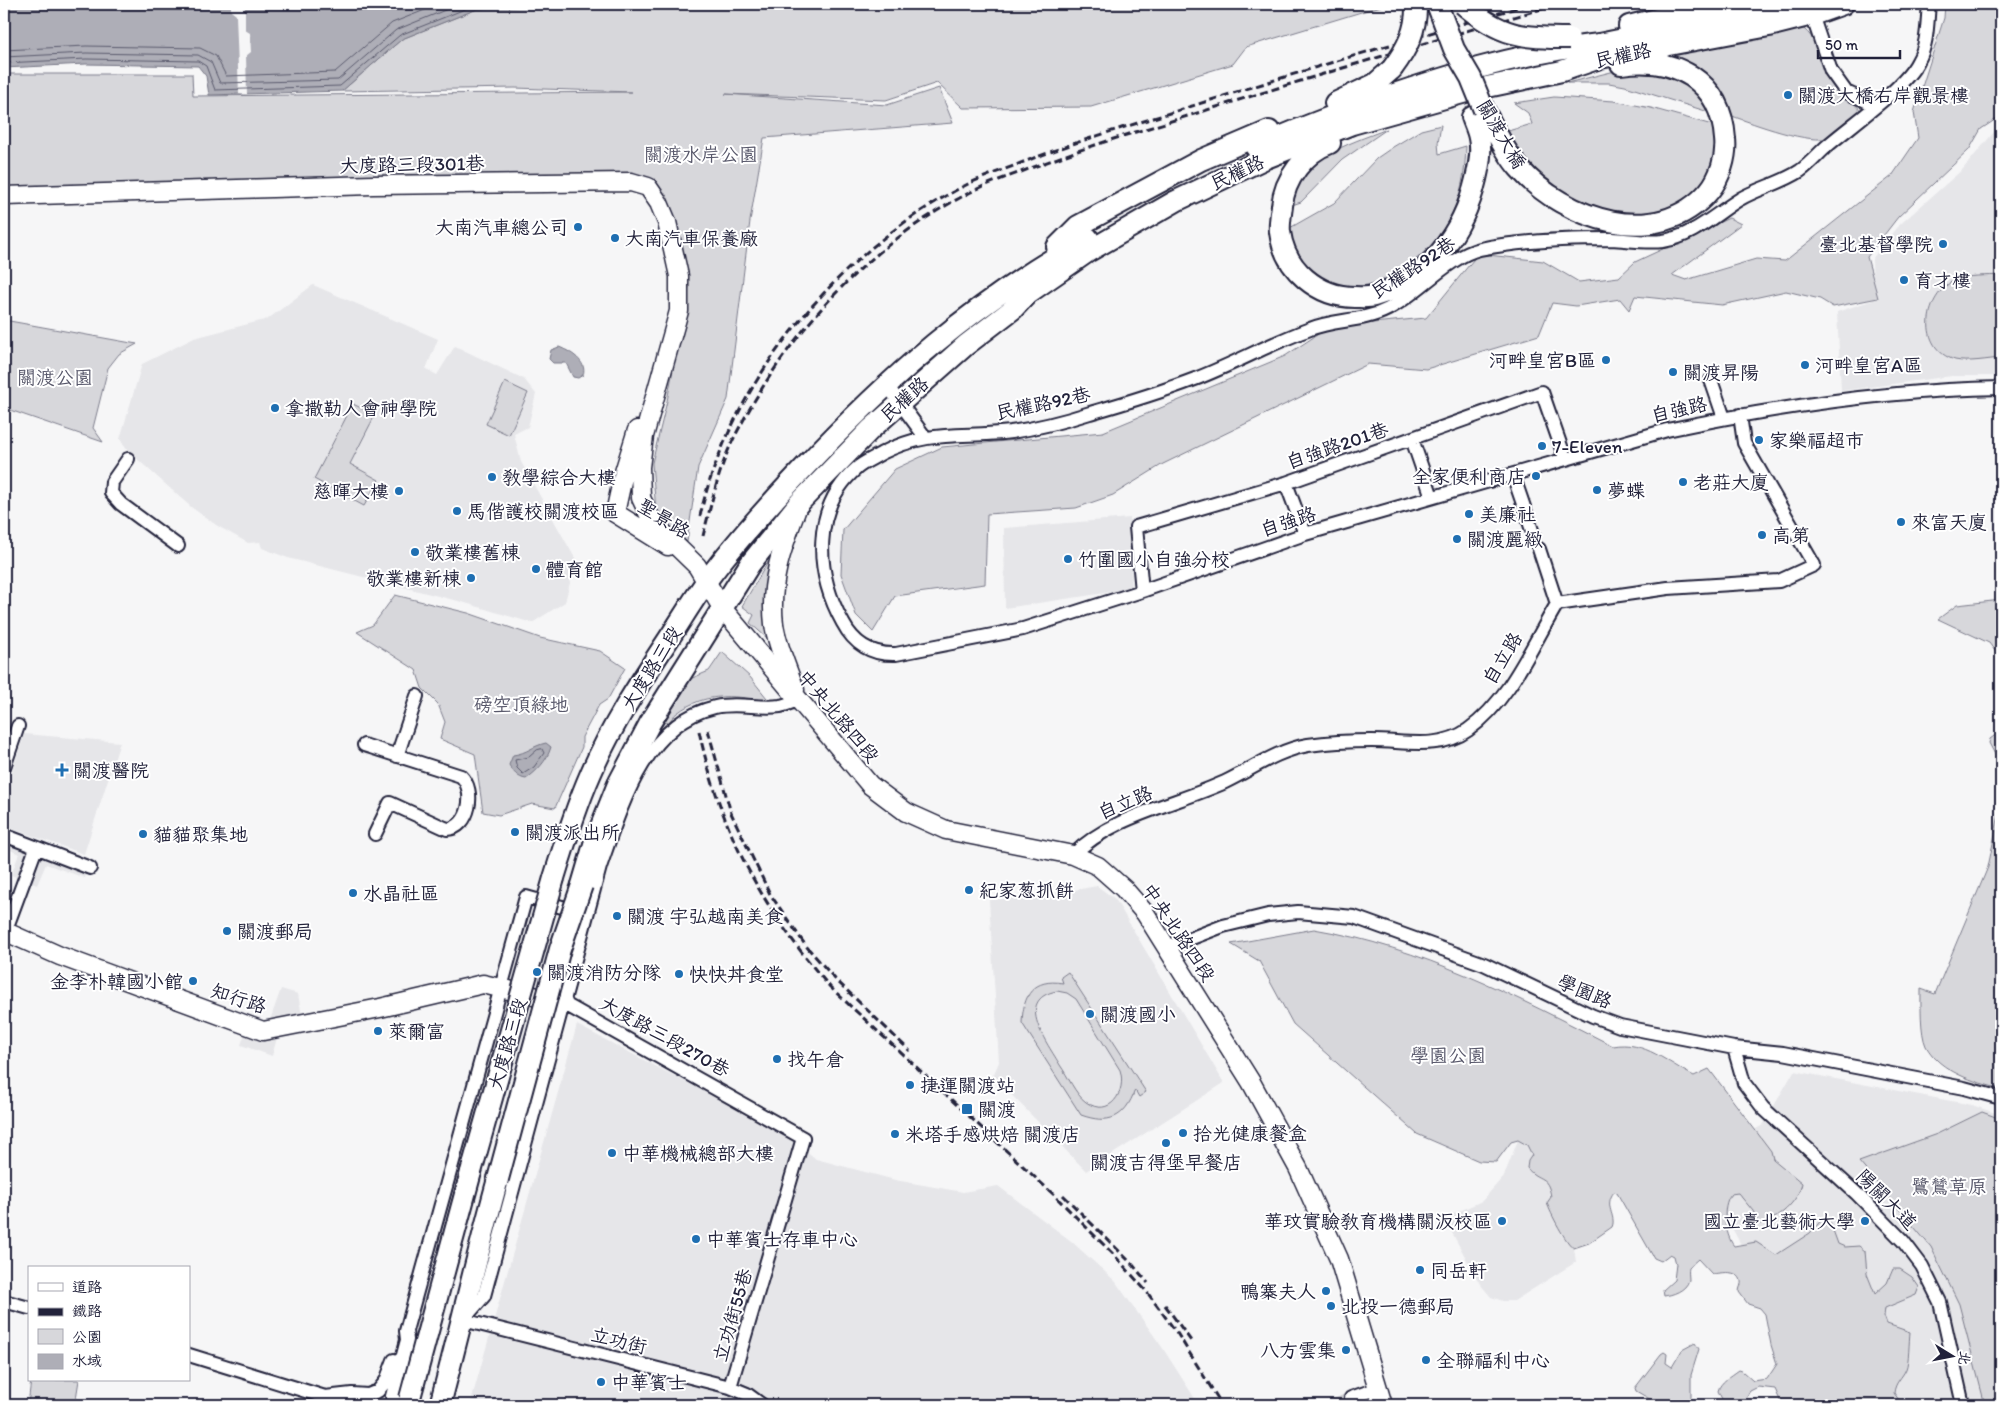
<svg xmlns="http://www.w3.org/2000/svg" width="2005" height="1409" font-family="Itim,'LXGW WenKai TC',sans-serif">
	<rect width="100%" height="100%" fill="#f6f6f7"/>
	<filter id="ink" filterUnits="userSpaceOnUse"><feTurbulence type="fractalNoise" baseFrequency=".02" numOctaves="2"/><feDisplacementMap in="SourceGraphic" scale="10" xChannelSelector="R" yChannelSelector="G"/><feConvolveMatrix kernelMatrix="1 2 1 2 8 2 1 2 1" color-interpolation-filters="sRGB"/></filter>
	<g filter="url(#ink)">
		<path fill="#e6e6e9" d="M2001 101V376H1952L1841 391 1837 312 1873 300 1872 259 1896 228 1963 169 1994 132Z
			M313 285 438 339 426 369 437 375 455 346 524 379 536 394 528 427 514 434 521 462 576 560 565 602 532 623 462 602 288 558 262 548 260 542 248 543 216 525 191 507 127 450 120 439 142 364 194 338 268 319Z
			M1130 518 1132 589 1005 608 1004 528Z
			M24 734 120 742 84 854 4 826V798Z
			M4 837 88 869 85 878 46 864 37 885 11 875 19 854 4 847Z
			M1097 886 1115 899 1224 1083 1086 1171 993 1076 999 1062 989 900 1053 894Z
			M281 989 298 994 303 1021 280 1027 272 1056 241 1045 246 1030 264 1037Z
			M577 1025 787 1135 816 1159 895 1180 963 1192 998 1186 1071 1241 1115 1281 1162 1347 1199 1405H470Z
			M1794 1071 1972 1105 2001 1115V1405H1818L1753 1267 1704 1176 1749 1133 1763 1125Z
			M1518 1140 1527 1145 1532 1155 1527 1164 1529 1170 1543 1178 1549 1185 1550 1211 1558 1223 1561 1234 1574 1248 1576 1262 1514 1301H1503L1491 1297 1480 1284 1444 1218 1482 1201 1504 1176Z"/>
		<path fill="#d7d7db" stroke="#7c7c8b" fill-rule="evenodd" d="M559 4H1380L1381 6 1246 47 1233 64 1091 107 963 108 937 83 886 100 725 94 887 105 939 88 953 123 764 138 750 221 728 399 698 467 687 542 656 511 652 463 667 401 689 287 661 197 647 181 4 192V74H192L193 96 632 92 515 88 342 91 402 39 477 9Z
			M1945 4H1969L1970 7 1974 4H2001V116L1981 129 1969 150 1898 217 1867 257 1878 298 1833 307 1820 299 1786 291 1722 305 1635 296 1629 310 1620 299 1576 306 1552 303 1539 335 1426 369 1368 364 1163 464 1113 495 1076 508 987 514 985 584 895 596 873 632 856 615 841 574 843 530 895 469 942 447 1103 432 1285 356 1329 327 1426 318 1478 254 1543 261 1579 282 1619 277 1635 262 1729 218 1741 224 1672 275 1686 280 1756 259 1785 261 1892 176 1918 138 1914 112 1944 18Z
			M1800 26C1823 42 1825 72 1841 93 1846 101 1858 103 1861 112 1851 120 1841 132 1831 137 1812 146 1752 123 1732 116L1724 100 1664 56Z
			M1619 70H1658L1693 85 1712 113 1625 86 1609 83H1567Z
			M1554 97 1614 101 1651 108 1716 126 1717 153 1711 169 1701 187 1689 200 1640 219 1577 204 1544 179 1530 165 1518 150 1508 131 1532 124 1528 113 1514 103Z
			M1441 125 1438 143 1439 154 1466 146C1465 175 1461 200 1445 226 1419 270 1344 316 1303 264 1295 254 1292 240 1288 229L1334 203 1377 158 1393 147 1421 130Z
			M1387 129 1342 160 1301 202 1289 206C1301 157 1346 145 1387 129Z
			M2001 275V358C1988 359 1968 363 1955 360 1916 348 1924 295 1955 280 1965 275 1990 276 2001 275Z
			M4 320 137 344 119 354 108 368 93 428 103 442 4 408Z
			M505 382 528 393 509 435 486 424Z
			M353 404 375 415 350 464 379 480 364 506 314 479Z
			M768 562 770 563 767 638 750 623 754 615 742 606Z
			M395 595 468 613 540 638 600 651 625 668 608 699 599 705 582 737V747L555 808 532 804 499 815 483 812 475 754 440 739 445 722 438 704 422 688 416 670 357 632 373 625Z
			M2001 600V659L1989 643 1938 619 1957 605Z
			M722 652 750 677 771 703C738 695 706 691 677 713 670 718 667 729 659 731L690 679 709 671Z
			M2001 731V766L1989 743 1990 739Z
			M2001 805V1089C1975 1082 1940 1072 1926 1046 1920 1033 1921 1003 1921 989L1935 994 1988 867Z
			M1314 929C1421 947 1517 997 1613 1046 1645 1040 1667 1063 1694 1076L1709 1069 1771 1151 1773 1159 1802 1183C1799 1201 1777 1221 1759 1224L1753 1211 1738 1193 1731 1194C1721 1206 1725 1235 1734 1246L1756 1242 1776 1255 1810 1233 1825 1216 1830 1222 1838 1244 1845 1247 1859 1246 1865 1251 1867 1274 1875 1294 1887 1283 1893 1269H1900L1912 1277 1919 1287 1916 1295 1885 1308 1884 1316 1887 1324 1910 1332C1909 1341 1909 1362 1906 1369 1902 1378 1895 1382 1894 1393L1899 1400 1913 1405H1782L1775 1389 1758 1387 1750 1391 1741 1405H1725L1718 1391C1720 1382 1731 1376 1739 1370L1742 1371 1753 1381 1767 1379 1777 1364 1771 1345 1765 1314 1760 1308 1748 1304 1739 1292C1739 1288 1742 1284 1741 1281 1738 1269 1721 1273 1712 1274L1698 1259 1689 1267C1688 1272 1689 1276 1689 1280 1686 1291 1672 1295 1664 1296L1663 1290 1674 1280 1676 1264 1674 1256 1670 1254 1661 1261 1654 1258 1617 1193 1614 1192C1603 1206 1617 1216 1612 1227L1589 1243 1574 1248C1566 1244 1550 1212 1547 1203L1551 1197C1548 1174 1538 1182 1527 1168L1528 1161 1532 1155 1527 1145 1518 1140 1511 1142 1496 1162 1479 1161 1417 1134 1293 1024 1259 961 1231 944Z
			M1068 972 1146 1092 1139 1097 1135 1090C1125 1118 1109 1125 1081 1115L1022 1023C1023 995 1033 978 1063 983L1061 977ZM1057 991 1067 993 1076 999 1120 1070C1127 1091 1110 1119 1086 1102 1075 1094 1068 1076 1060 1065 1048 1044 1013 999 1057 991Z
			M1982 1112 2001 1119V1405H1985L1959 1304 1931 1247 1859 1162 1937 1134Z
			M1695 1343 1699 1349 1691 1375V1397L1686 1405H1660L1636 1391 1635 1388 1661 1354 1664 1352 1667 1354 1666 1363 1672 1367 1682 1350Z
			M31 1380H79L75 1405H28Z"/>
		<path fill="#aeaeb7" stroke="#767685" d="M4 4H559L477 9 402 39 342 91 209 95 206 76 198 66 86 64 4 68Z
			M559 347C570 351 588 362 583 375L578 378 573 377 566 363H553L549 359 551 350Z
			M546 743 551 747C547 761 537 771 526 779 518 778 513 772 509 765L513 755C528 753 532 746 546 743Z"/>
		<path fill="#f6f6f7" d="M231 4H245V30L250 33 251 52 246 56 247 94H239L236 15 231 11Z"/>
		<g fill="none" stroke-linecap="round" stroke-linejoin="round">
			<path stroke="#5a5a6d" stroke-width="1" d="M4 50 86 46 200 48 216 56 226 76 335 72 392 23 440 4
				M4 57 86 53 198 55 211 62 220 83 338 80 396 30 460 4
				M4 63 86 59 198 61 206 66 215 90 340 86 400 35 475 5 482 4
				M542 749 544 753 534 767 523 774 517 768 515 760 529 757 537 750Z"/>
			<path stroke="#ccccd1" stroke-width="12" stroke-dasharray="12 6" stroke-linecap="butt" d="M1335 1405 1351 1398"/>
			<g stroke="#22223b" stroke-width="16">
				<path id="street" d="M1929 4C1927 23 1928 44 1918 61 1905 88 1851 125 1827 146 1818 154 1810 164 1800 171 1782 183 1759 188 1740 199 1714 215 1694 236 1663 241 1646 243 1629 240 1612 239 1572 239 1518 241 1480 249 1449 256 1418 294 1388 309 1363 322 1335 319 1310 329 1271 343 1234 364 1195 379 1161 392 1125 403 1090 413 1065 421 1037 428 1011 432 963 438 929 429 882 453 874 458 864 462 857 468 811 508 815 573 843 623 854 644 872 655 896 654L1023 629 1142 591 1305 534 1667 430C1776 407 1889 390 2001 388
					M1812 15 1831 71 1846 92 1875 105
					M1711 380 1724 418
					M886 384 925 437
					M1412 439 1432 497
					M128 459 112 482 111 493 121 504 178 546
					M1513 475 1534 536
					M1286 483 1305 534
					M1539 549 1557 604
					M1142 591 1136 527 1286 483 1542 392 1565 458
					M364 745 461 776C476 790 470 828 447 829L390 803 375 834
					M397 756 417 696
					M4 767 18 726
					M4 835 90 868
					M1073 855C1113 815 1175 805 1225 782 1252 769 1278 750 1308 745 1329 742 1351 741 1372 741 1405 741 1440 750 1468 730 1510 700 1531 647 1557 604L1668 588 1779 581 1814 565 1744 443 1740 415
					M5 932 36 848
					M1166 948 1223 926 1268 915 1298 912 1354 917 1484 964 1593 1016 1620 1026 1734 1048 1783 1053 1964 1088 2001 1098
					M563 1003 803 1138 730 1387
					M1734 1048 1744 1083 1763 1108 1856 1193 1903 1241 1922 1266 1940 1302 1963 1405
					M4 1301 29 1308
					M189 1355 325 1397 336 1405
					M325 1397 352 1394 368 1395 378 1391 386 1381 394 1360
					M342 1397 349 1403 358 1405
					M1351 1398 1379 1388
					M397 1405 392 1396 407 1340 406 1331 526 897 580 912
					M762 1405 747 1394 730 1387 463 1320 484 1296 600 867C621 807 645 723 715 707 738 702 759 709 780 706 786 705 792 702 798 700"/>
			</g>
			<g stroke="#22223b" stroke-width="21">
				<path id="secondary" d="M4 196 373 185 631 182 648 187 659 203 667 222 679 276V311L644 436 640 467 641 498 650 517 661 531 697 566 722 608 870 785 906 812 946 830 1073 855 1098 866 1124 889 1145 913 1251 1082 1298 1168 1339 1259 1383 1405
					M615 513 624 472 637 430
					M615 513 668 546
					M795 690C788 669 777 646 774 624 769 583 782 548 796 511
					M4 931 60 956 263 1031 380 1008 483 984 563 1003"/>
			</g>
			<g stroke="#22223b" stroke-width="24">
				<path id="primary" d="M1629 26 1717 4
					M1335 103 1375 84 1392 69
					M1484 110C1495 129 1504 151 1519 168 1564 220 1658 251 1709 191 1720 178 1727 156 1725 139 1721 80 1675 56 1621 64
					M1330 143C1305 152 1284 179 1282 206 1281 214 1279 224 1280 232 1285 270 1318 297 1355 297 1361 297 1368 298 1374 296 1428 282 1464 231 1476 179 1479 166 1482 152 1479 138 1478 131 1474 123 1472 117
					M1256 148C1291 131 1327 118 1363 105 1439 78 1518 53 1599 44L1796 4
					M1057 247 1078 226 1201 160 1269 131
					M554 878C565 842 576 807 591 773 611 727 638 685 666 643 680 622 693 600 708 579 736 541 768 506 800 472 889 377 973 303 1088 238
					M582 885 595 841 618 784 650 723 750 564 800 502 871 429 966 345 1013 309 1027 294 1089 251 1176 201 1266 158 1352 124 1473 90 1562 71 1600 58 1769 26 1812 15 1843 4
					M408 1405 471 1172
					M440 1405C460 1330 477 1254 498 1179"/>
			</g>
			<use href="#street" stroke="#fff" stroke-width="12"/>
			<use href="#secondary" stroke="#fff" stroke-width="18"/>
			<use href="#primary" stroke="#fff" stroke-width="20"/>
			<path stroke="#22223b" stroke-width="3" stroke-dasharray="8 4" stroke-linecap="butt" d="M700 516C731 379 842 247 968 184 985 176 1004 170 1021 163 1082 139 1145 121 1208 101 1315 67 1422 35 1530 4
				M703 536C711 505 718 472 731 444 783 338 866 245 971 192 987 184 1004 178 1021 172 1081 148 1142 130 1204 111 1321 74 1439 39 1558 4
				M708 730 731 813 770 894 806 946 835 979 910 1051
				M699 731C721 833 762 908 830 987L1053 1194 1115 1256 1147 1292 1177 1333 1222 1405
				M1063 1195 1133 1265 1148 1283
				M1165 1305 1191 1341"/>
			<g stroke="#22223b" stroke-width="24" stroke-linecap="butt">
				<path id="primary-bridge" d="M1437 4 1454 49 1471 78 1484 110
					M1463 4C1500 36 1521 38 1569 38
					M1392 69C1407 49 1417 30 1416 4
					M471 1172 554 878
					M498 1179 560 949 582 885"/>
			</g>
			<use href="#primary-bridge" stroke="#fff" stroke-width="20"/>
		</g>
	</g>
	<g fill="#1f6fb2" stroke="#fff" stroke-width="2">
		<circle cx="1788" cy="95" r="5"/>
		<circle cx="578" cy="227" r="5"/>
		<circle cx="615" cy="238" r="5"/>
		<circle cx="1943" cy="244" r="5"/>
		<circle cx="1904" cy="280" r="5"/>
		<circle cx="1606" cy="360" r="5"/>
		<circle cx="1805" cy="365" r="5"/>
		<circle cx="1673" cy="372" r="5"/>
		<circle cx="275" cy="408" r="5"/>
		<circle cx="1759" cy="440" r="5"/>
		<circle cx="1542" cy="446" r="5"/>
		<circle cx="1536" cy="476" r="5"/>
		<circle cx="492" cy="477" r="5"/>
		<circle cx="1683" cy="482" r="5"/>
		<circle cx="1597" cy="490" r="5"/>
		<circle cx="399" cy="491" r="5"/>
		<circle cx="457" cy="511" r="5"/>
		<circle cx="1469" cy="514" r="5"/>
		<circle cx="1901" cy="522" r="5"/>
		<circle cx="1762" cy="535" r="5"/>
		<circle cx="1457" cy="539" r="5"/>
		<circle cx="415" cy="552" r="5"/>
		<circle cx="1068" cy="559" r="5"/>
		<circle cx="536" cy="569" r="5"/>
		<circle cx="471" cy="578" r="5"/>
		<path d="M59.5 762.5h5v5h5v5h-5v5h-5v-5h-5v-5h5z"/>
		<circle cx="515" cy="832" r="5"/>
		<circle cx="143" cy="834" r="5"/>
		<circle cx="969" cy="890" r="5"/>
		<circle cx="353" cy="893" r="5"/>
		<circle cx="617" cy="916" r="5"/>
		<circle cx="227" cy="931" r="5"/>
		<circle cx="537" cy="972" r="5"/>
		<circle cx="679" cy="974" r="5"/>
		<circle cx="193" cy="981" r="5"/>
		<circle cx="1090" cy="1014" r="5"/>
		<circle cx="378" cy="1031" r="5"/>
		<circle cx="777" cy="1059" r="5"/>
		<circle cx="910" cy="1085" r="5"/>
		<rect x="961" y="1103" width="12" height="12" rx="2.5"/>
		<circle cx="1183" cy="1133" r="5"/>
		<circle cx="895" cy="1134" r="5"/>
		<circle cx="1166" cy="1143" r="5"/>
		<circle cx="612" cy="1153" r="5"/>
		<circle cx="1502" cy="1221" r="5"/>
		<circle cx="1865" cy="1221" r="5"/>
		<circle cx="696" cy="1239" r="5"/>
		<circle cx="1420" cy="1270" r="5"/>
		<circle cx="1326" cy="1291" r="5"/>
		<circle cx="1331" cy="1306" r="5"/>
		<circle cx="1346" cy="1350" r="5"/>
		<circle cx="1426" cy="1360" r="5"/>
		<circle cx="601" cy="1382" r="5"/>
	</g>
	<g text-anchor="middle" stroke-width="4" stroke-linejoin="round" paint-order="stroke">
		<g font-size="19" fill="#22223b" stroke="#fff">
			<text transform="translate(1623 55) rotate(-12)" y="7">民權路</text>
			<text transform="translate(1502 134) rotate(59)" y="7">關渡大橋</text>
			<text transform="translate(412 164) rotate(-1)" y="7">大度路三段301巷</text>
			<text transform="translate(1237 172) rotate(-25)" y="7">民權路</text>
			<text transform="translate(1413 267) rotate(-33)" y="7">民權路92巷</text>
			<text transform="translate(904 399) rotate(-42)" y="7">民權路</text>
			<text transform="translate(1043 403) rotate(-12)" y="7">民權路92巷</text>
			<text transform="translate(1679 409) rotate(-13)" y="7">自強路</text>
			<text transform="translate(1337 445) rotate(-19)" y="7">自強路201巷</text>
			<text transform="translate(664 518) rotate(31)" y="7">聖景路</text>
			<text transform="translate(1288 521) rotate(-18)" y="7">自強路</text>
			<text transform="translate(1502 658) rotate(-59)" y="7">自立路</text>
			<text transform="translate(651 668) rotate(-58)" y="7">大度路三段</text>
			<text transform="translate(839 716) rotate(50)" y="7">中央北路四段</text>
			<text transform="translate(1125 802) rotate(-23)" y="7">自立路</text>
			<text transform="translate(1179 932) rotate(56)" y="7">中央北路四段</text>
			<text transform="translate(1585 991) rotate(23)" y="7">學園路</text>
			<text transform="translate(239 998) rotate(18)" y="7">知行路</text>
			<text transform="translate(665 1036) rotate(29)" y="7">大度路三段270巷</text>
			<text transform="translate(507 1044) rotate(-74)" y="7">大度路三段</text>
			<text transform="translate(1887 1199) rotate(45)" y="7">陽關大道</text>
			<text transform="translate(732 1315) rotate(-74)" y="7">立功街55巷</text>
			<text transform="translate(619 1340) rotate(14)" y="7">立功街</text>
		</g>
		<g font-size="19" fill="#22223b" stroke="#fff" text-anchor="start">
			<text x="1798" y="102">關渡大橋右岸觀景樓</text>
			<text x="568" y="234" text-anchor="end">大南汽車總公司</text>
			<text x="625" y="245">大南汽車保養廠</text>
			<text x="1933" y="251" text-anchor="end">臺北基督學院</text>
			<text x="1914" y="287">育才樓</text>
			<text x="1596" y="367" text-anchor="end">河畔皇宮B區</text>
			<text x="1815" y="372">河畔皇宮A區</text>
			<text x="1683" y="379">關渡昇陽</text>
			<text x="285" y="415">拿撒勒人會神學院</text>
			<text x="1769" y="447">家樂福超市</text>
			<text x="1552" y="453">7-Eleven</text>
			<text x="1526" y="483" text-anchor="end">全家便利商店</text>
			<text x="502" y="484">教學綜合大樓</text>
			<text x="1693" y="489">老莊大廈</text>
			<text x="1607" y="497">夢蝶</text>
			<text x="389" y="498" text-anchor="end">慈暉大樓</text>
			<text x="467" y="518">馬偕護校關渡校區</text>
			<text x="1479" y="521">美廉社</text>
			<text x="1911" y="529">來富天廈</text>
			<text x="1772" y="542">高第</text>
			<text x="1467" y="546">關渡麗緻</text>
			<text x="425" y="559">敬業樓舊棟</text>
			<text x="1078" y="566">竹圍國小自強分校</text>
			<text x="546" y="576">體育館</text>
			<text x="461" y="585" text-anchor="end">敬業樓新棟</text>
			<text x="73" y="777">關渡醫院</text>
			<text x="525" y="839">關渡派出所</text>
			<text x="153" y="841">貓貓聚集地</text>
			<text x="979" y="897">紀家葱抓餅</text>
			<text x="363" y="900">水晶社區</text>
			<text x="627" y="923">關渡 宇弘越南美食</text>
			<text x="237" y="938">關渡郵局</text>
			<text x="547" y="979">關渡消防分隊</text>
			<text x="689" y="981">快快丼食堂</text>
			<text x="183" y="988" text-anchor="end">金李朴韓國小館</text>
			<text x="1100" y="1021">關渡國小</text>
			<text x="388" y="1038">萊爾富</text>
			<text x="787" y="1066">找午倉</text>
			<text x="920" y="1092">捷運關渡站</text>
			<text x="978" y="1116">關渡</text>
			<text x="1193" y="1140">拾光健康餐盒</text>
			<text x="905" y="1141">米塔手感烘焙 關渡店</text>
			<text x="622" y="1160">中華機械總部大樓</text>
			<text x="1166" y="1169" text-anchor="middle">關渡吉得堡早餐店</text>
			<text x="1492" y="1228" text-anchor="end">華玟實驗教育機構關汳校區</text>
			<text x="1855" y="1228" text-anchor="end">國立臺北藝術大學</text>
			<text x="706" y="1246">中華賓士存車中心</text>
			<text x="1430" y="1277">同岳軒</text>
			<text x="1316" y="1298" text-anchor="end">鴨寨夫人</text>
			<text x="1341" y="1313">北投一德郵局</text>
			<text x="1336" y="1357" text-anchor="end">八方雲集</text>
			<text x="1436" y="1367">全聯福利中心</text>
			<text x="611" y="1389">中華賓士</text>
		</g>
		<g font-size="19" fill="#58586b" stroke="#fff">
			<text x="701" y="161">關渡水岸公園</text>
			<text x="55" y="384">關渡公園</text>
			<text x="521" y="711">磅空頂綠地</text>
			<text x="1448" y="1062">學園公園</text>
			<text x="1949" y="1193">鷺鷥草原</text>
		</g>
	</g>
	<rect width="2005" height="1409" fill="none" stroke="#fff" stroke-width="20"/>
	<rect x="10" y="10" width="1985" height="1389" fill="none" stroke="#22223b" stroke-width="2" filter="url(#ink)"/>
	<rect x="28" y="1266" width="162" height="115" fill="#ffffff" stroke="#a7a7b1"/>
	<rect x="38" y="1283" width="25" height="8" fill="#ffffff" stroke="#a7a7b1"/>
	<text x="72" y="1292" font-size="15" fill="#22223b">道路</text>
	<rect x="38" y="1308" width="25" height="8" fill="#22223b" stroke="#a7a7b1"/>
	<text x="72" y="1316" font-size="15" fill="#22223b">鐵路</text>
	<rect x="38" y="1329" width="25" height="15" fill="#d7d7db" stroke="#a7a7b1"/>
	<text x="72" y="1342" font-size="15" fill="#22223b">公園</text>
	<rect x="38" y="1354" width="25" height="15" fill="#aeaeb7" stroke="#a7a7b1"/>
	<text x="72" y="1366" font-size="15" fill="#22223b">水域</text>
	<g transform="translate(1952 1356) rotate(100)" stroke="#ffffff" stroke-width="4" paint-order="stroke">
	<path d="M0-4L9 19L0 12L-9 19Z" fill="#22223b"/>
	<text y="-8" font-size="14" font-weight="bold" text-anchor="middle" fill="#22223b">北</text>
	</g>
	<path d="M1818 50v8h82v-8" fill="none" stroke="#22223b" stroke-width="2.5"/>
	<text x="1825" y="50" font-size="15" fill="#22223b" stroke="#ffffff" stroke-width="4" paint-order="stroke">50 m</text>
</svg>
